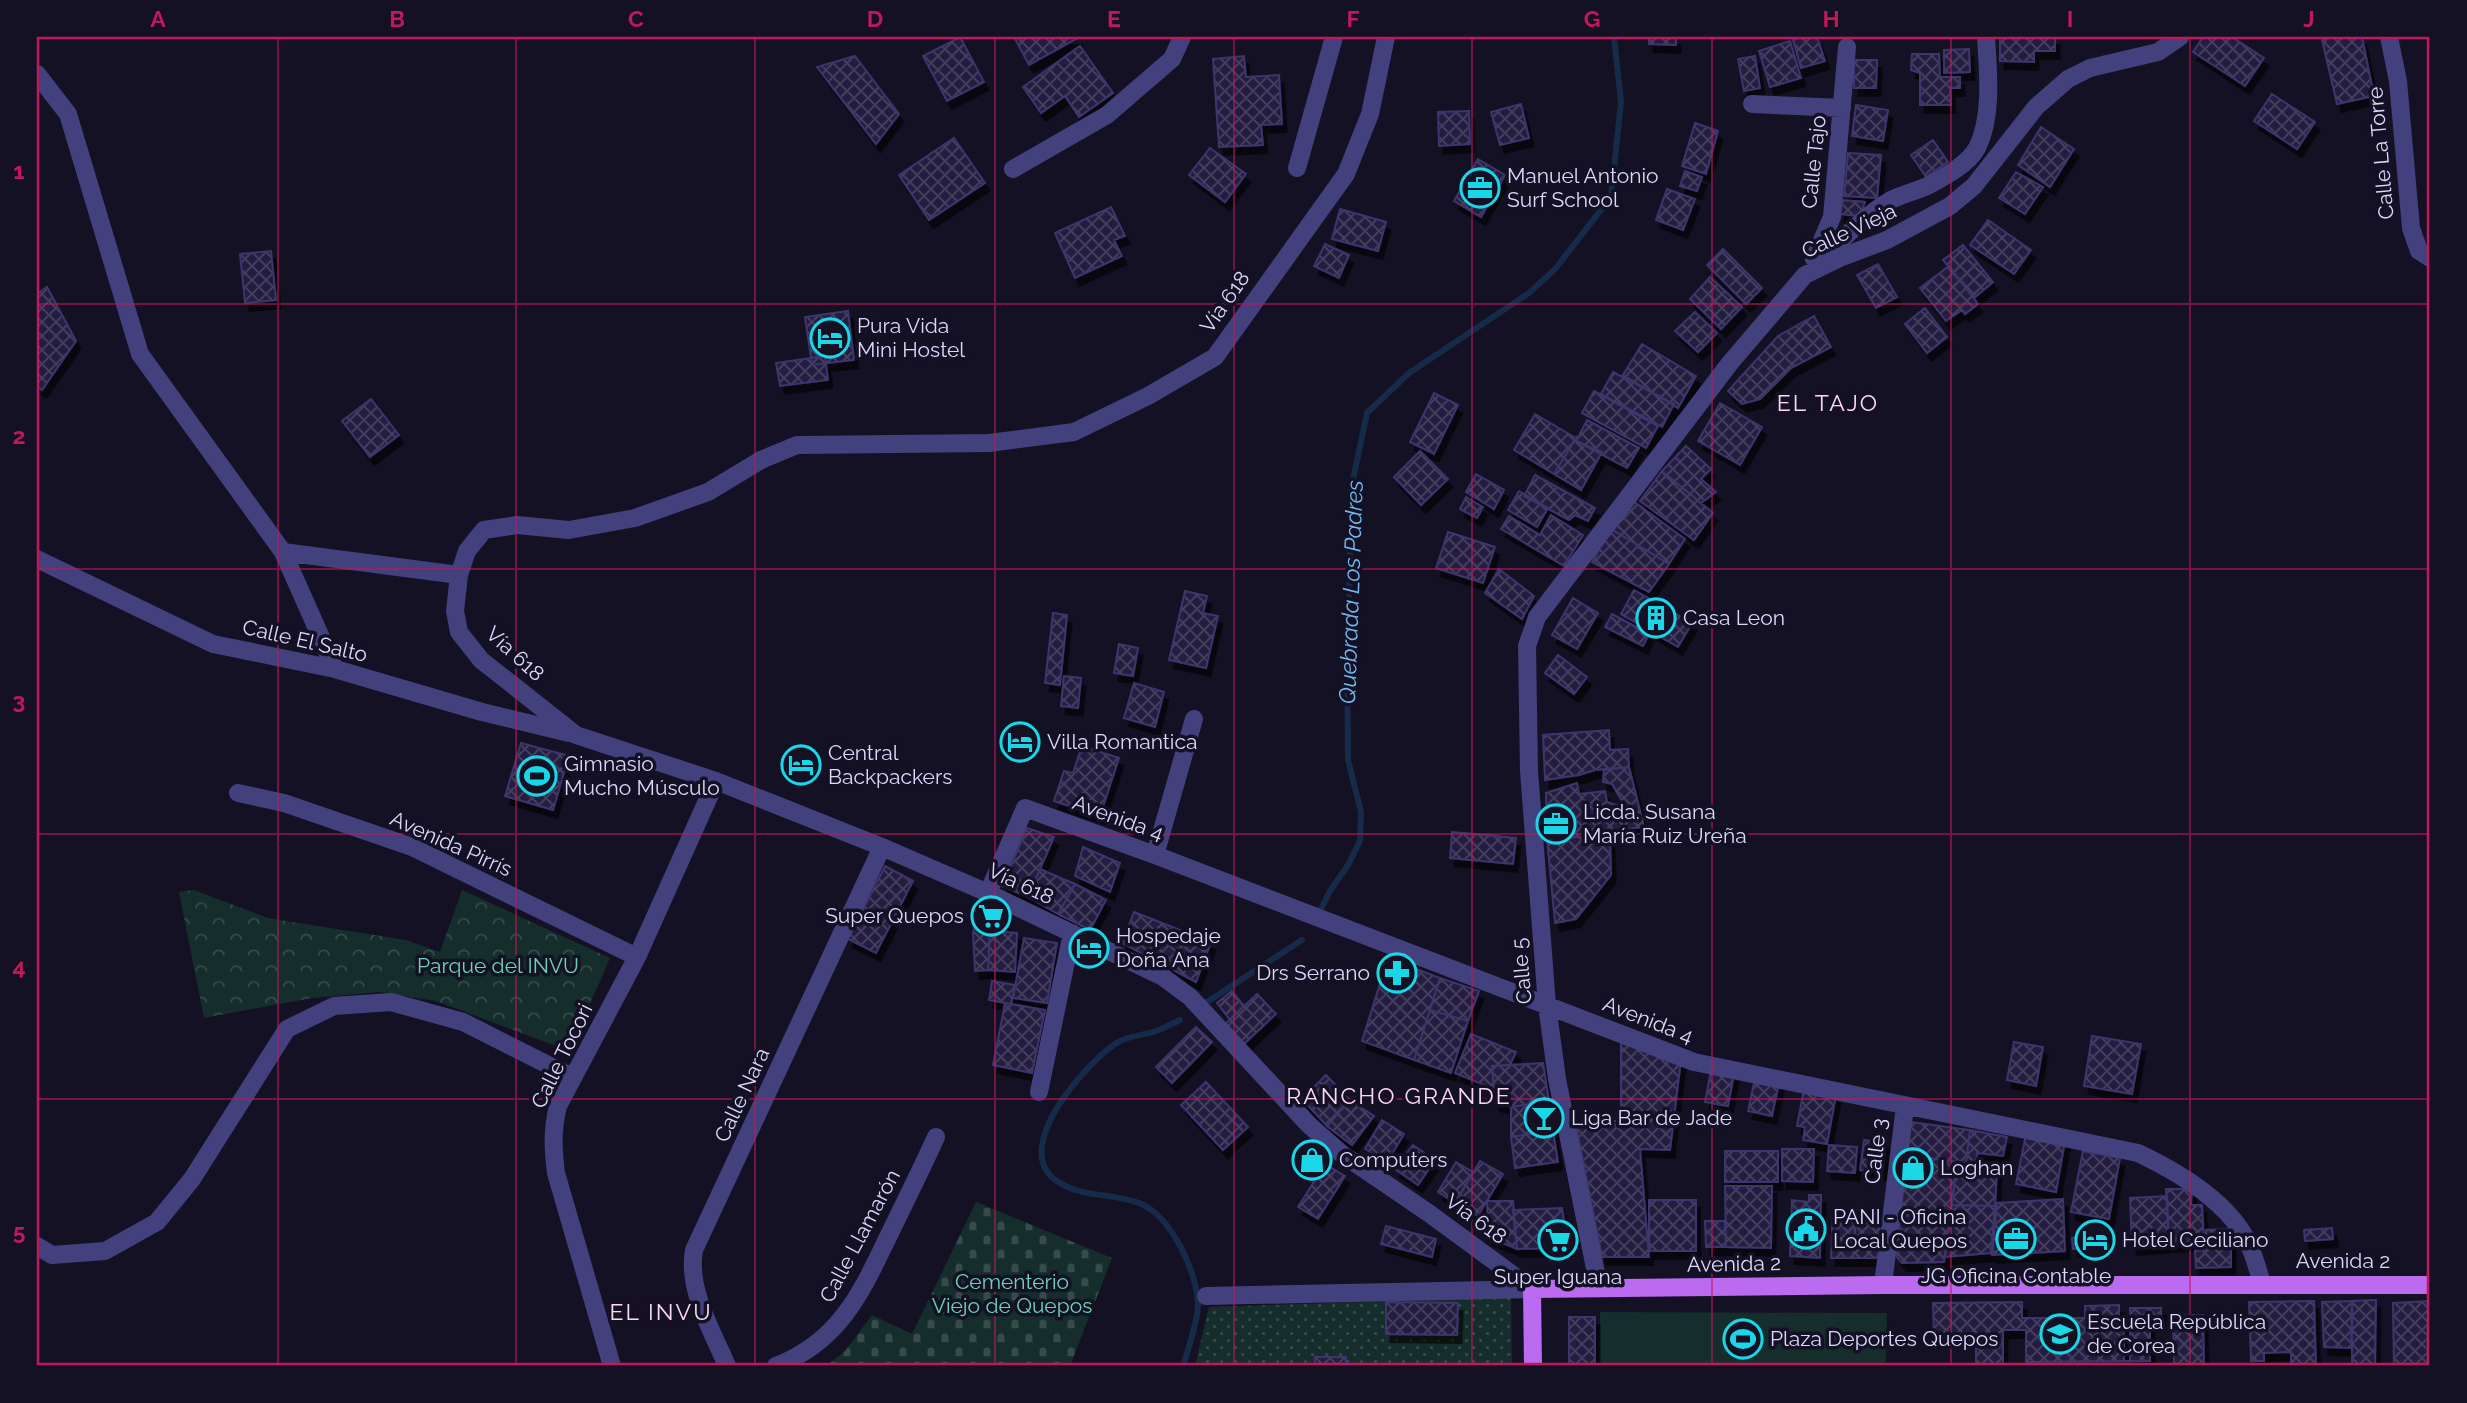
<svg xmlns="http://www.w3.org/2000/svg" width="2467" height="1403" font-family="Raleway,sans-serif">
	<defs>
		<pattern id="grass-dots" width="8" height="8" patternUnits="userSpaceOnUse" patternTransform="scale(1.75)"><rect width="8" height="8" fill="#152d2b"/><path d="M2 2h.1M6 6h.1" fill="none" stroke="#364b4b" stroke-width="1.8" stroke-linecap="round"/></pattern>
		<pattern id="forest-crowns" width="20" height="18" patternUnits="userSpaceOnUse" patternTransform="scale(1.75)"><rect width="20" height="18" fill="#152d2b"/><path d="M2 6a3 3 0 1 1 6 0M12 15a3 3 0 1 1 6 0" fill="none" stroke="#364b4b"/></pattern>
		<pattern id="cemetery-stones" width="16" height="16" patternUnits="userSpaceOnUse" patternTransform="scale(1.75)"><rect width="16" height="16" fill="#152d2b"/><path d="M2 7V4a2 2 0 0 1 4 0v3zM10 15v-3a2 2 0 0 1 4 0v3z" fill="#364b4b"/></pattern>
		<pattern id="building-cross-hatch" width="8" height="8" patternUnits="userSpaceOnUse" patternTransform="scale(1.75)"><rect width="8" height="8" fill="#251f42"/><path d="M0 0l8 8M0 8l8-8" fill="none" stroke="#443f5e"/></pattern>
		<filter id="shadow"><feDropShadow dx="4.5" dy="8" stdDeviation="0" flood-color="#0009"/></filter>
	</defs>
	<rect width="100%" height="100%" fill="#141124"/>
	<path fill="url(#grass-dots)" d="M1511 1297 1512 1366H1346V1357H1315V1366H1195L1209 1307Z"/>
	<path fill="url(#forest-crowns)" d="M194 890 268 918 406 940 440 952 462 890 610 958 569 1051 436 1001 380 992 312 998 204 1018 179 892Z"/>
	<path fill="url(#cemetery-stones)" d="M976 1202 1112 1258 1070 1366H826L845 1351 872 1315 912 1334Z"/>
	<path fill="#152d2b" d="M1600 1312 1887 1313 1886 1366H1599Z"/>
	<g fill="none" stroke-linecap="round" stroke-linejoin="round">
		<path stroke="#162b49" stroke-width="6" d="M1319 913 1330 891 1348 865 1360 841 1361 812 1348 760 1347 643 1350 569V494L1367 413 1409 373 1529 293 1555 269 1611 197 1621 102 1614 37
			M1207 1002 1302 940
			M1180 1020C1172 1024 1164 1028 1156 1031 1142 1036 1128 1035 1115 1044 1087 1063 1012 1145 1054 1179 1080 1199 1110 1192 1139 1203 1171 1215 1197 1272 1198 1304 1198 1322 1188 1349 1183 1366"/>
	</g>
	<path fill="url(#building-cross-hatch)" stroke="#3d346c" stroke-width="2" filter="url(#shadow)" d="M960 37 984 82 947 101 923 56Z
		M1014 37H1078V38L1029 65Z
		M1649 37H1676V45L1649 44Z
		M1803 37H1817L1825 61 1801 68 1793 40Z
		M2000 37H2055V51H2034V62L2000 61Z
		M2203 37H2232L2264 58 2245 86 2193 52Z
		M2334 37H2362L2374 96 2337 104 2322 40Z
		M1790 41 1801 78 1770 87 1759 51Z
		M1080 46 1113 93 1079 117 1065 96 1041 113 1023 87Z
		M1969 49 1970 72 1944 73V50Z
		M1912 54H1939L1940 77H1960V88H1950L1951 105H1920V73L1911 70Z
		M855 56 899 114 876 144 817 67Z
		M1244 56 1246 77 1279 75 1282 124 1261 125 1263 145 1219 147 1213 59Z
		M1755 56 1760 88 1744 91 1738 59Z
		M1854 60H1877L1876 88H1854Z
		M2272 94 2315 122 2297 149 2254 121Z
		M1521 104 1529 138 1500 145 1491 112Z
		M1856 105 1888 110 1883 141 1852 136Z
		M1469 111 1470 144 1439 146 1438 112Z
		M1695 123 1718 131 1706 174 1682 166Z
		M2041 127 2074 149 2050 187 2018 165Z
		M954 138 985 183 929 220 899 175Z
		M1933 140 1948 162 1926 177 1911 155Z
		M1210 148 1246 174 1225 202 1189 175Z
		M1848 153 1881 155 1877 198 1844 196Z
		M1478 159 1505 175 1481 217 1454 201Z
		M1685 171 1702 177 1697 191 1680 186Z
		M2016 172 2043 187 2025 214 1999 198Z
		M1667 189 1695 199 1683 230 1656 220Z
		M1841 200 1865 202 1860 216 1840 214Z
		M1111 207 1125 236 1114 240 1122 256 1075 278 1055 233Z
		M1340 209 1386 222 1378 251 1332 239Z
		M1988 220 2031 250 2014 274 1970 245Z
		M1325 244 1349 255 1339 278 1314 266Z
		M1963 245 1993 282 1974 298 1943 260Z
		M1723 249 1762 288 1746 304 1707 265Z
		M271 251 276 300 245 303 240 254Z
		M1878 264 1897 297 1876 308 1857 275Z
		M1949 266 1978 304 1965 314 1962 310 1946 321 1920 288Z
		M1710 277 1742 307 1721 329 1690 299Z
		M47 287 76 341 42 390 37 386V294Z
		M1925 308 1947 337 1927 353 1905 324Z
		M848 311 854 360 812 365 805 317Z
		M1695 312 1717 333 1698 352 1675 331Z
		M1814 316 1831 347 1791 368 1760 399 1742 404 1728 391 1778 336Z
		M1642 344 1696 376 1678 408 1623 375Z
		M825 356 828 380 780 386 776 363Z
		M1613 372 1674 404 1662 427 1601 394Z
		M1594 391 1658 426 1646 448 1582 413Z
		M1434 393 1458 405 1434 454 1410 442Z
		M371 399 399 435 370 457 342 421Z
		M1720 403 1762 427 1740 465 1698 441Z
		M1535 414 1576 438 1554 474 1514 450Z
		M1587 420 1639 448 1627 468 1576 441Z
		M1576 438V441L1602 452 1581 490 1554 474Z
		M1686 446 1711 469 1701 479 1716 492 1701 503 1662 471Z
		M1420 451 1448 479 1421 505 1394 477Z
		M1662 471 1713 513 1694 540 1640 501Z
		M1476 474 1504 490 1494 509 1466 492Z
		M1535 475 1595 508 1588 521 1575 515 1569 520 1524 496Z
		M1519 491 1548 508 1537 527 1508 510Z
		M1466 497 1483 507 1477 518 1460 509Z
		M1633 501 1685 539 1669 564 1611 529Z
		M1551 515 1583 535 1564 566 1501 529 1509 516 1540 535Z
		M1611 529 1669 564 1649 592 1592 562Z
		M1448 532 1495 547 1483 583 1436 568Z
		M1499 569 1534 596 1522 619 1485 593Z
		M1634 590 1692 623 1678 647 1621 614Z
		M1185 591 1207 596 1203 613 1218 616 1206 668 1169 660Z
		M1573 598 1598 613 1577 649 1552 635Z
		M1053 613 1067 615 1060 685 1045 683Z
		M1612 614 1649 634 1643 646 1605 627Z
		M1119 644 1138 648 1133 676 1114 673Z
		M1558 655 1587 677 1574 694 1545 673Z
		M1064 676 1081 678 1078 708 1061 706Z
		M1134 683 1164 692 1155 727 1124 718Z
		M1609 730 1610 750 1628 749 1629 767 1595 770 1579 775 1545 780 1543 735Z
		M521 743 569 756 553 810 505 796Z
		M1082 746 1119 758 1100 816 1054 801 1064 771 1073 773Z
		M1629 767 1644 827 1610 831V836L1547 838 1546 793 1577 783 1579 794 1605 791 1607 802 1626 808 1612 784 1603 782 1604 770Z
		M1027 828 1054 837 1028 897 1002 886Z
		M1452 832 1516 838 1513 864 1450 858Z
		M1610 836 1611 875 1576 919 1555 923 1547 838Z
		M1083 847 1120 863 1110 892 1075 876Z
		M885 866 913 881 876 953 848 939Z
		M1040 869 1075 884 1058 914 1028 897Z
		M1075 884 1106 900 1090 930 1058 914Z
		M982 901 1007 915 1001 932 990 931 988 970 975 971 973 933Z
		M1134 912 1211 942 1196 982 1122 943Z
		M990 931 1017 933 1015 972 988 970Z
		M1024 938 1057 943 1047 1003 1013 998Z
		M1388 958 1440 978 1414 1060 1362 1041Z
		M1440 978 1479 991 1468 1021 1430 1010Z
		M992 981 1015 985 1011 1004 989 1000Z
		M1232 991 1244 1006 1230 1020 1217 1003Z
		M1257 994 1276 1014 1244 1044 1225 1024Z
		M1005 1003 1045 1010 1032 1073 993 1065Z
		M1430 1010 1468 1021 1451 1073 1414 1060Z
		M1196 1027 1212 1042 1172 1083 1156 1067Z
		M1471 1034 1516 1052 1510 1065 1492 1066 1494 1089 1455 1073Z
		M2092 1036 2141 1044 2132 1094 2084 1086Z
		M1621 1040 1681 1060 1670 1150 1640 1149 1649 1257H1602L1576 1126 1621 1120Z
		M2014 1042 2043 1047 2036 1086 2007 1080Z
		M1543 1063 1549 1101 1511 1107 1495 1103 1492 1066Z
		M1711 1070 1734 1074 1728 1106 1705 1102Z
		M1326 1075 1350 1100 1327 1126 1302 1099Z
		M1755 1078 1779 1083 1772 1116 1748 1111Z
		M1206 1082 1248 1127 1223 1150 1181 1105Z
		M1804 1089 1836 1095 1827 1144 1803 1140 1805 1127 1797 1126Z
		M1350 1100 1374 1116 1352 1145 1327 1126Z
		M1549 1101 1553 1131 1511 1137V1107Z
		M1382 1120 1404 1134 1387 1162 1365 1149Z
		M1911 1122 1970 1130 1966 1163 1907 1155Z
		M1970 1130 2007 1137 2003 1156 1977 1153 1976 1163H1966Z
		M1553 1131 1558 1162 1515 1168 1511 1137Z
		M2026 1134 2065 1141 2056 1192 2016 1184Z
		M1864 1140 1885 1142 1882 1172 1860 1170Z
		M1413 1145 1435 1160 1418 1185 1395 1169Z
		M1829 1145 1857 1147 1855 1173 1827 1171Z
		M1782 1149H1814L1813 1182 1782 1181Z
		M1725 1151H1778V1182H1725Z
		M2083 1151 2120 1158 2109 1219 2071 1212Z
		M1907 1155 1957 1162 1944 1262 1902 1263 1896 1256Z
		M1480 1161 1503 1174 1478 1216 1455 1203Z
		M1456 1162 1473 1172 1455 1203 1438 1192Z
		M1325 1164 1345 1176 1318 1219 1298 1207Z
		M1956 1169 1997 1170 1995 1206 1952 1205Z
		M1725 1186H1772L1771 1248 1726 1247Z
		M2166 1189H2192L2191 1205H2202L2204 1242 2169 1244Z
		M1809 1195H1821L1820 1258 1790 1256 1792 1200 1809 1202Z
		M2167 1196 2169 1244 2132 1247 2130 1198Z
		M2063 1199 2065 1251 1992 1255 1997 1203Z
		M1649 1200H1696V1251H1649Z
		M1487 1201H1513L1517 1249 1488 1237Z
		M1952 1205 1995 1206 1991 1253 1945 1257Z
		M1833 1207 1845 1208V1215H1856L1853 1258H1831Z
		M1562 1208 1568 1248 1517 1249 1513 1210Z
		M1878 1214 1880 1236 1854 1237 1856 1215Z
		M1705 1221H1725L1726 1247H1706Z
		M1386 1226 1436 1239 1432 1257 1381 1244Z
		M2332 1228 2333 1239 2305 1241 2304 1230Z
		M2231 1229V1267L2196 1268 2195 1251 2207 1250 2206 1230Z
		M1880 1236 1881 1250 1876 1258H1853L1854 1237Z
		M2089 1236 2090 1248 2073 1249 2072 1238Z
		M2376 1300 2375 1366H2352V1301Z
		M2314 1301 2316 1365 2291 1366V1352L2264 1353V1361H2251L2249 1302Z
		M2352 1301 2351 1348 2324 1347 2322 1302Z
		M2430 1301V1366H2394L2393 1303Z
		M1386 1302 1458 1303 1457 1335 1386 1334Z
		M2022 1302V1318H2085V1306L2119 1305V1319H2124V1361H2130V1308H2161V1321H2150V1361L2026 1362V1330H2003V1366H1976V1339L1934 1340 1933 1303Z
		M2203 1315 2204 1366H2174L2173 1316Z
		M1569 1317H1595V1366H1569Z
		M1315 1357H1346V1366H1315Z"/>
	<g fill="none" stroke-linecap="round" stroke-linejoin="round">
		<path stroke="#42417d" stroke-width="18" d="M1386 37 1370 114 1346 174 1215 357 1148 396 1074 432 989 443 797 445 761 460 708 492 635 518 569 530 517 525 484 530 467 551 459 575 455 611 459 632 481 660 576 735 716 781 882 847 988 893 1163 977 1190 997 1309 1125 1342 1154 1430 1214 1532 1289
			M2389 37 2398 81 2411 228 2419 251 2430 258
			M37 74 68 114 140 354 283 552 459 575
			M1752 104 1842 108
			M1297 168 1334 37
			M1013 169 1107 115 1172 59 1182 37
			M1814 259 1832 217 1847 47
			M1818 263C1841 241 1863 216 1891 200 1904 193 1919 191 1931 184 1946 176 1968 164 1977 148 1993 116 1988 71 1986 37
			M283 552 335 669
			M37 559 213 644 335 669 482 712 569 733
			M238 793 284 803 412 847 637 957
			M1155 855 1194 719
			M988 893 1025 808 1155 855 1694 1062 2138 1153C2178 1172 2232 1204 2250 1247 2255 1258 2258 1271 2262 1283
			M1039 1092 1072 933
			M37 1246 52 1255 105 1251 157 1222 192 1179 287 1029 334 1006 391 1002 463 1022 572 1077
			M1883 1285 1905 1106
			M1599 1288 1557 1079 1547 1005 1529 771 1527 646 1537 617 1730 363 1805 275 1842 257 1887 240 1950 206 1974 186 2036 107 2068 79 2090 68 2158 52 2180 37
			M1206 1296 1532 1289
			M612 1366 556 1173C553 1149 552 1130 558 1106L637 957 716 781
			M727 1366C712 1330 687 1290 694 1250L882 847
			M776 1366C840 1341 861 1293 889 1235 905 1202 921 1170 936 1137"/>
		<path stroke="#ba6bef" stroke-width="18" d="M1533 1366 1532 1289 1883 1285H2430"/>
	</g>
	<path fill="none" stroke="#c2185b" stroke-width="2" stroke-opacity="0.55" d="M278 37V1366M516 37V1366M755 37V1366M995 37V1366M1234 37V1366M1472 37V1366M1712 37V1366M1951 37V1366M2190 37V1366M37 304H2430M37 569H2430M37 834H2430M37 1099H2430"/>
	<defs>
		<g id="office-ring" transform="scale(2.0125)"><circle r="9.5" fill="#141124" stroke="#19d7e6" stroke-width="1.5"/><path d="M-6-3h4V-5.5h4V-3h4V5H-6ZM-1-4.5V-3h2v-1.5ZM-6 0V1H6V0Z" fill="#19d7e6"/></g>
		<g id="hotel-ring" transform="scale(2.0125)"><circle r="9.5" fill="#141124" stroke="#19d7e6" stroke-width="1.5"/><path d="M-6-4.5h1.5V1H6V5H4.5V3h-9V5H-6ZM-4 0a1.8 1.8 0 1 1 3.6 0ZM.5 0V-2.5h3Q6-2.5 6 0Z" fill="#19d7e6"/></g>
		<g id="building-ring" transform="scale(2.0125)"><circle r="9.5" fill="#141124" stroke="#19d7e6" stroke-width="1.5"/><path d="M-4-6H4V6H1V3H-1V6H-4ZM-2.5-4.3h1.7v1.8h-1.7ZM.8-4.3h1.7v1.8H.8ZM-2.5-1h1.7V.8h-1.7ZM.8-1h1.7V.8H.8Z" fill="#19d7e6"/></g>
		<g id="stadium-ring" transform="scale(2.0125)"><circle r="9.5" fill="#141124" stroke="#19d7e6" stroke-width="1.5"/><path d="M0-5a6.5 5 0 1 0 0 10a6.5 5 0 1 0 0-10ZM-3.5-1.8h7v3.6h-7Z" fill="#19d7e6"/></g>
		<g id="supermarket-ring" transform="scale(2.0125)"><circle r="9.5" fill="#141124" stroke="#19d7e6" stroke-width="1.5"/><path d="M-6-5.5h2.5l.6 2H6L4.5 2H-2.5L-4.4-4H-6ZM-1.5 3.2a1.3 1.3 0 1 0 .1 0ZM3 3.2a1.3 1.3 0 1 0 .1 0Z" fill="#19d7e6"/></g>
		<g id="pharmacy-ring" transform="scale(2.0125)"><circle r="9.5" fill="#141124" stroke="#19d7e6" stroke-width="1.5"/><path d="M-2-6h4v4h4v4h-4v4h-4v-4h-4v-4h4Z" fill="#19d7e6"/></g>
		<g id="bar-ring" transform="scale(2.0125)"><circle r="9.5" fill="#141124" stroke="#19d7e6" stroke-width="1.5"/><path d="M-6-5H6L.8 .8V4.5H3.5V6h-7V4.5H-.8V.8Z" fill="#19d7e6"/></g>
		<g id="shop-ring" transform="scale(2.0125)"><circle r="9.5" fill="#141124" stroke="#19d7e6" stroke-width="1.5"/><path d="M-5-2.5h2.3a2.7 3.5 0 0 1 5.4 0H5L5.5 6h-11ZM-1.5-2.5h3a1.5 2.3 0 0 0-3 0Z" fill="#19d7e6"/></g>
		<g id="civic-ring" transform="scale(2.0125)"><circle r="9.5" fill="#141124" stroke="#19d7e6" stroke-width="1.5"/><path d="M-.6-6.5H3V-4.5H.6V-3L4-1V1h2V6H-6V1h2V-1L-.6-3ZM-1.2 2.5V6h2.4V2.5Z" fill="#19d7e6"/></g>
		<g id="school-ring" transform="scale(2.0125)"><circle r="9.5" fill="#141124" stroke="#19d7e6" stroke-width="1.5"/><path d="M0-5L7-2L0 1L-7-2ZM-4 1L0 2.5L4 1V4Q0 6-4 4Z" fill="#19d7e6"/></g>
	</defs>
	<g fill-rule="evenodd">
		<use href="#office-ring" x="1480" y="188"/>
		<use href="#hotel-ring" x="830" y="338"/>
		<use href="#building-ring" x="1656" y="618"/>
		<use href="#hotel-ring" x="1020" y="742"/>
		<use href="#hotel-ring" x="801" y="765"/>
		<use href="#stadium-ring" x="537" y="776"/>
		<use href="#office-ring" x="1556" y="824"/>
		<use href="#supermarket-ring" x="991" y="916"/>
		<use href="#hotel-ring" x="1089" y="948"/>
		<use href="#pharmacy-ring" x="1397" y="973"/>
		<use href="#bar-ring" x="1544" y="1118"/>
		<use href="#shop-ring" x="1312" y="1160"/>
		<use href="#shop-ring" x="1913" y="1168"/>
		<use href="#civic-ring" x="1806" y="1229"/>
		<use href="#office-ring" x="2016" y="1239"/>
		<use href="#supermarket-ring" x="1558" y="1240"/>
		<use href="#hotel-ring" x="2095" y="1240"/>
		<use href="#school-ring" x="2060" y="1334"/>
		<use href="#stadium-ring" x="1743" y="1339"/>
	</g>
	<g text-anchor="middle" stroke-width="7" stroke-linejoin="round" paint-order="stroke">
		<g font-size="21" fill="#dbd8fb" stroke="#141124">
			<text transform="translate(2381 153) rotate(-95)" y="7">Calle La Torre</text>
			<text transform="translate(1814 162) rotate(-84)" y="7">Calle Tajo</text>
			<text transform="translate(1849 231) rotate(-25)" y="7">Calle Vieja</text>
			<text transform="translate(1225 302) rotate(-55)" y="7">Vía 618</text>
			<text transform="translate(305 641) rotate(13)" y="7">Calle El Salto</text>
			<text transform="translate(515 654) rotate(42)" y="7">Vía 618</text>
			<text transform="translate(1118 818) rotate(20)" y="7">Avenida 4</text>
			<text transform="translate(451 844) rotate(24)" y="7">Avenida Pirrís</text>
			<text transform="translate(1021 884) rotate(25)" y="7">Vía 618</text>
			<text transform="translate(1522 971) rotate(-95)" y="7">Calle 5</text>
			<text transform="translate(1648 1020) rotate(21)" y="7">Avenida 4</text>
			<text transform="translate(562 1056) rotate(-64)" y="7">Calle Tocori</text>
			<text transform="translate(742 1095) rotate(-65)" y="7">Calle Nara</text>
			<text transform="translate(1876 1151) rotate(-83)" y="7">Calle 3</text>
			<text transform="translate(1476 1219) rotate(36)" y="7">Vía 618</text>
			<text transform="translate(860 1236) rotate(-62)" y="7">Calle Llamarón</text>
			<text x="2343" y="1268">Avenida 2</text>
			<text transform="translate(1734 1264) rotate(-1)" y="7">Avenida 2</text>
		</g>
		<g font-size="21" fill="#dbd8fb" stroke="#141124" text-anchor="start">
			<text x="1507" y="183">Manuel Antonio<tspan x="1507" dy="24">Surf School</tspan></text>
			<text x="857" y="333">Pura Vida<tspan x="857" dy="24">Mini Hostel</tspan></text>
			<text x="1683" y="625">Casa Leon</text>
			<text x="1047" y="749">Villa Romantica</text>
			<text x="828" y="760">Central<tspan x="828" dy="24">Backpackers</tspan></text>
			<text x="564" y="771">Gimnasio<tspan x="564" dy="24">Mucho Músculo</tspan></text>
			<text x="1583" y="819">Licda. Susana<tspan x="1583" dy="24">María Ruiz Ureña</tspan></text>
			<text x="964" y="923" text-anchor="end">Super Quepos</text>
			<text x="1116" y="943">Hospedaje<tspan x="1116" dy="24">Doña Ana</tspan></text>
			<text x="1370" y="980" text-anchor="end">Drs Serrano</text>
			<text x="1571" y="1125">Liga Bar de Jade</text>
			<text x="1339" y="1167">Computers</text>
			<text x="1940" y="1175">Loghan</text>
			<text x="1833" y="1224">PANI - Oficina<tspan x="1833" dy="24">Local Quepos</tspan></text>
			<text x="2122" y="1247">Hotel Ceciliano</text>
			<text x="2016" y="1283" text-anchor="middle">JG Oficina Contable</text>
			<text x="1558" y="1284" text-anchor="middle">Super Iguana</text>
			<text x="2087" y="1329">Escuela República<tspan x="2087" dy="24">de Corea</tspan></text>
			<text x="1770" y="1346">Plaza Deportes Quepos</text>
		</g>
		<g font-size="21" fill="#6bd3b6" stroke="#141124">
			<text x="498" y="973">Parque del INVU</text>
			<text x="1012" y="1289">Cementerio<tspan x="1012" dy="24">Viejo de Quepos</tspan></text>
		</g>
		<g font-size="23" letter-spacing="2" fill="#fbdaf0" stroke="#141124">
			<text x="1828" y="411">EL TAJO</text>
			<text x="1399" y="1104">RANCHO GRANDE</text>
			<text x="661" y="1320">EL INVU</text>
		</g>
		<g font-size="23" font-style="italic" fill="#71b9f0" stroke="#141124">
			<text transform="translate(1351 592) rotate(-88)" y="8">Quebrada Los Padres</text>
		</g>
	</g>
	<rect width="2467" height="1403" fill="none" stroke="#141124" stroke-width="77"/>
	<rect x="38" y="38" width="2390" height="1326" fill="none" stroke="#c2185b" stroke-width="2.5"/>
	<g font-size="23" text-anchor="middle" font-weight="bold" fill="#c2185b">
		<text x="158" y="27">A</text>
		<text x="397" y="27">B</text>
		<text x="636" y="27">C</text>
		<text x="875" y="27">D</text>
		<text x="1114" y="27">E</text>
		<text x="1353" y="27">F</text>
		<text x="1592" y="27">G</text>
		<text x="1831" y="27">H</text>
		<text x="2070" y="27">I</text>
		<text x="2309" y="27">J</text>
		<text x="19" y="179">1</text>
		<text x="19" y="444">2</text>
		<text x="19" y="709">3</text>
		<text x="19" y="975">4</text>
		<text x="19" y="1240">5</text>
	</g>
</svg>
